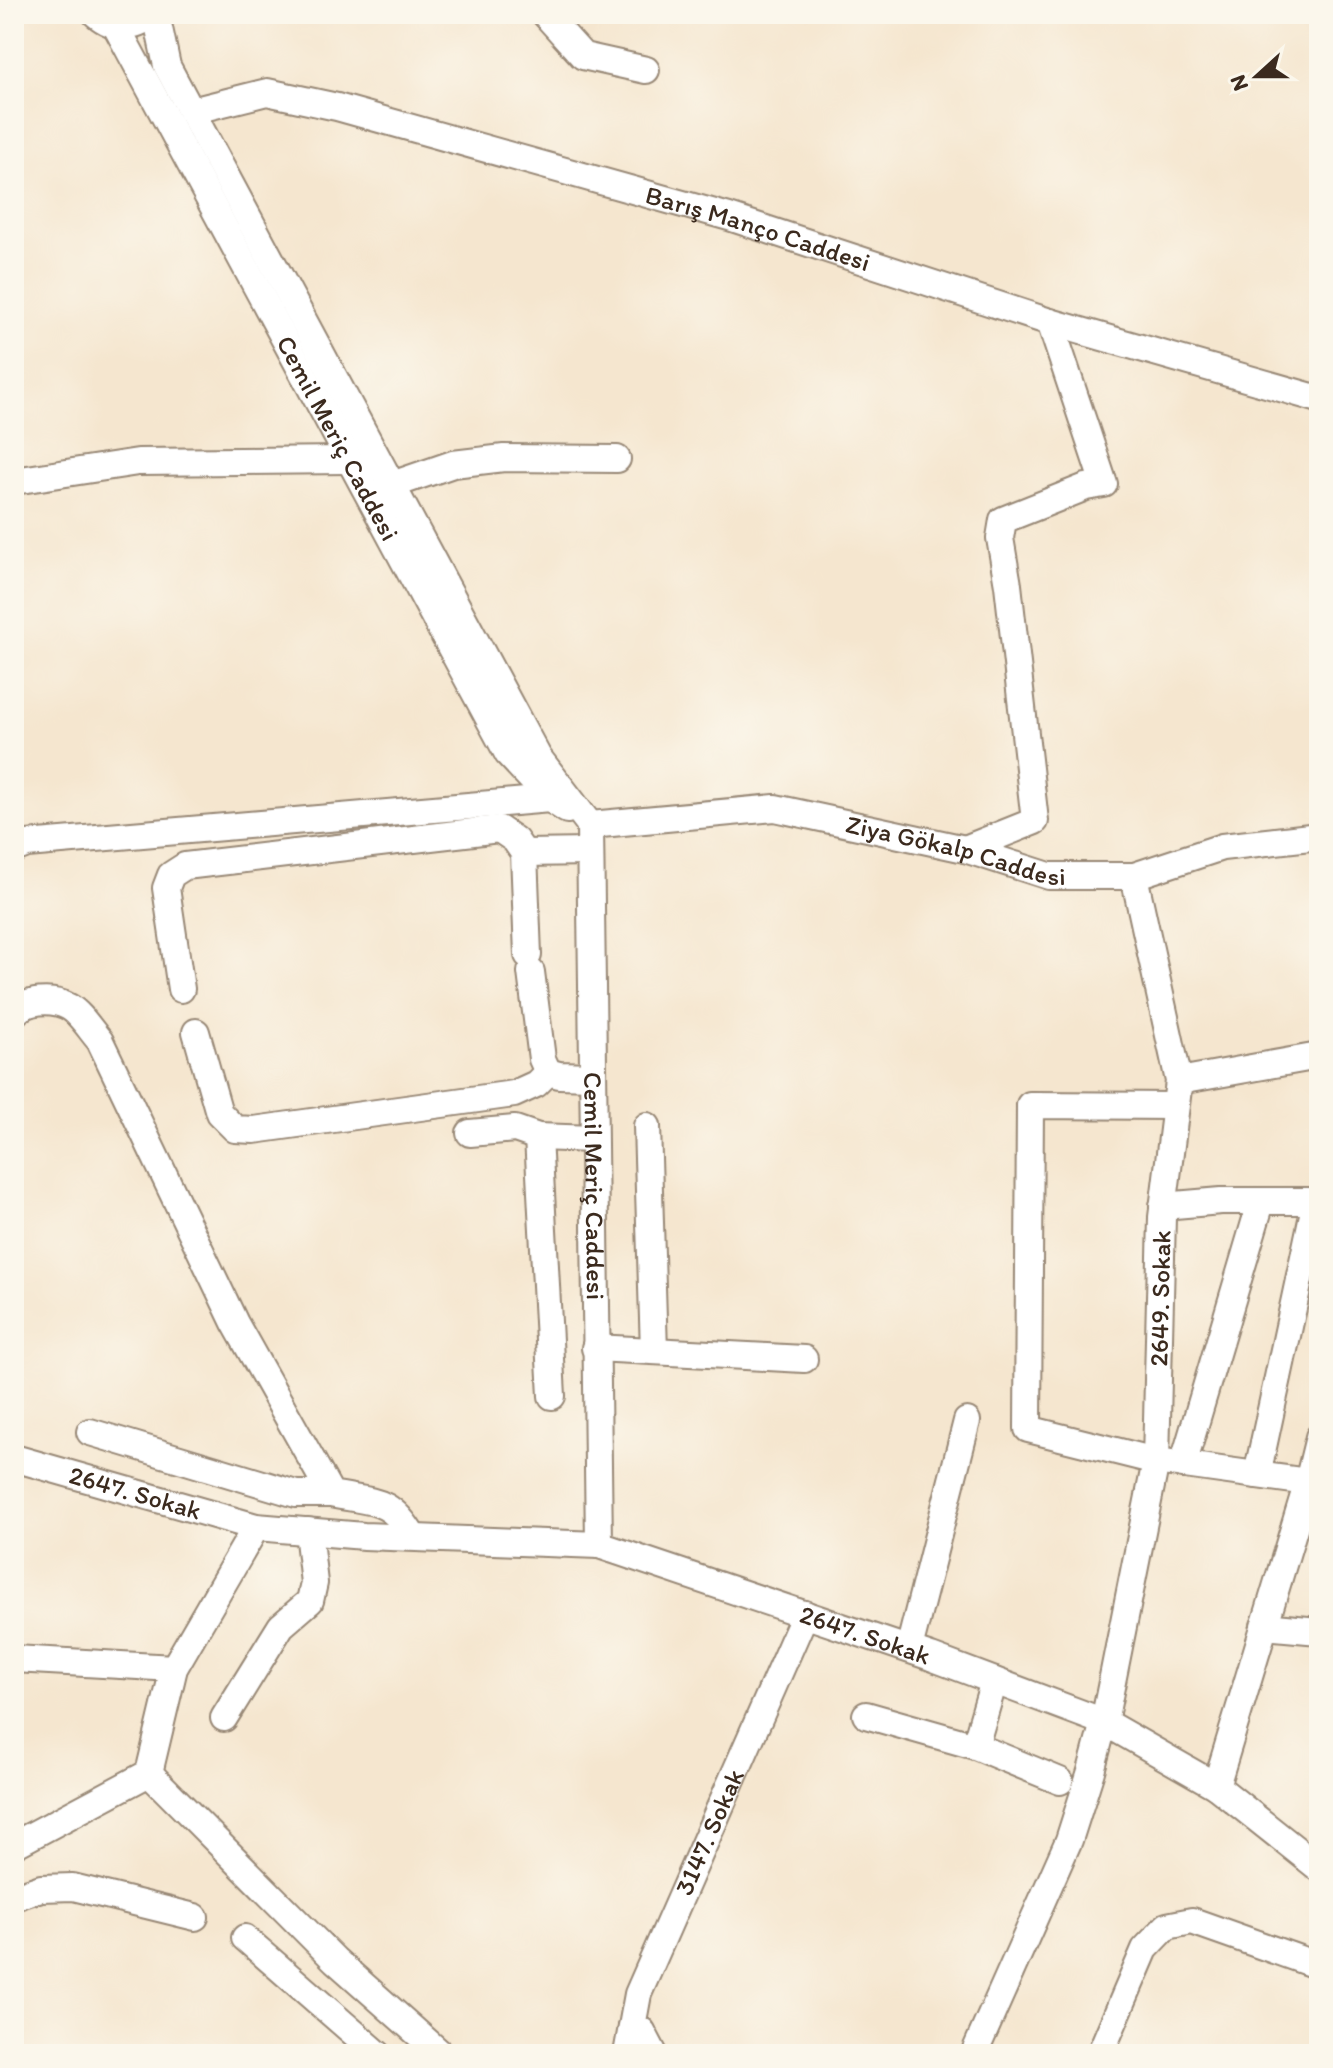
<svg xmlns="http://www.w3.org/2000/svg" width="1333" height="2068" font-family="Itim,sans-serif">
	<rect width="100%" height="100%" fill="#fbf7ec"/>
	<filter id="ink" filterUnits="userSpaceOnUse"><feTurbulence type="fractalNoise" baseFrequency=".0125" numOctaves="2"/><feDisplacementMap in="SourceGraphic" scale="16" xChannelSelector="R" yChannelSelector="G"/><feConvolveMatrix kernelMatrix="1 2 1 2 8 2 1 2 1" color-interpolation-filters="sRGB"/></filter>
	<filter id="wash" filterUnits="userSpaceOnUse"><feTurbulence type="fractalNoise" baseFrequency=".006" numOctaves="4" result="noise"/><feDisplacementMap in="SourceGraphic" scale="32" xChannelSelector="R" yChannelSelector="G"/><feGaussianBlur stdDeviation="1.8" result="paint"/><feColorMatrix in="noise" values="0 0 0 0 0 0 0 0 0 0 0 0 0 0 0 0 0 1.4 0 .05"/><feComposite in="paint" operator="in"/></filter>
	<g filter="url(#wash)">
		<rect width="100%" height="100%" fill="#f5e6cf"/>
	</g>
	<g filter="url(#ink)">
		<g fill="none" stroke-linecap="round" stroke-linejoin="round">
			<g stroke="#988876" stroke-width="30">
				<g id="minor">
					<path d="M96 14C113 29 135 29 152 14"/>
					<path id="s1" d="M156 14 167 66 191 111 538 757 590 825 599 1545"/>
					<path d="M545 14 583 56 646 70"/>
					<path id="s2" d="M116 26 508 754 550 799 567 810"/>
					<path id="s3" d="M191 111 267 92 337 107 729 217 1050 322 1319 399"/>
					<path d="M14 481 138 462 348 460"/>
					<path d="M392 485 453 464 504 458 617 459"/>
					<path id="s4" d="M590 825 775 808 965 849 1049 876H1134L1222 847 1319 836"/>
					<path d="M14 849 27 844 550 799"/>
					<path d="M965 849 1035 821 1008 585 1000 538 1003 520 1086 487 1104 484 1050 322"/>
					<path d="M524 853 590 852"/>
					<path d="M531 972 542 1059 548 1072 559 1075 592 1076"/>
					<path d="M181 989 166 888 171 875 185 866 499 829 515 840 524 853 528 955"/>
					<path d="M14 1014C25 999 53 998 69 1007 80 1013 91 1031 100 1041L235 1323 331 1494C373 1503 389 1496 413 1537"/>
					<path d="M196 1032 219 1113 235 1129 254 1130 514 1094 536 1084 548 1072"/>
					<path d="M1179 1081 1319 1056"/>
					<path d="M1175 1106 1030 1105 1028 1429 1156 1461 1308 1482 1216 1786"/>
					<path d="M647 1126 654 1351"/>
					<path d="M470 1133 515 1129 538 1137 593 1139"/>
					<path d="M538 1137 552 1396"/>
					<path d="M1163 1206 1221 1201H1319"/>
					<path d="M595 1348 804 1359"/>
					<path d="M90 1432 296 1494H331"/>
					<path id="s5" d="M14 1458 256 1527 364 1536 599 1545 931 1657 1104 1722 1216 1786 1319 1868"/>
					<path d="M1183 1465 1261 1202"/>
					<path d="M1257 1475 1316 1201"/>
					<path d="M1308 1482 1319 1437"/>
					<path d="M1264 1626 1319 1631"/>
					<path d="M909 1649 967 1421"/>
					<path d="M14 1659 174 1668"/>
					<path d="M866 1715 975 1746 1060 1781"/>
					<path d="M224 1718 281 1626 310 1601 314 1583 308 1531"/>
					<path d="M975 1746 994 1681"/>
					<path d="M149 1773 335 1960 441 2054"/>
					<path d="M14 1845 149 1773 174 1668 256 1527"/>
					<path d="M14 1897 41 1888 73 1887 195 1917"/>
					<path d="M245 1938 378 2054"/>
					<path d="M632 2027 642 2031 654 2054"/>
					<path id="s6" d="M627 2054 638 1994 805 1614"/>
					<path id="s7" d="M974 2054 1069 1840 1091 1771 1104 1722 1156 1461 1162 1217 1179 1081 1134 876"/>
					<path d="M1100 2054 1145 1949 1167 1926 1192 1921 1319 1966"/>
				</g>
			</g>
			<use href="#minor" stroke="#fff" stroke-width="26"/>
		</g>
	</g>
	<g text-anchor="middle" stroke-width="6" stroke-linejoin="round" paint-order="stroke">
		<g font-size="26" fill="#3b2a1e" stroke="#fbf7ec">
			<text dy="9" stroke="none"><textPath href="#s3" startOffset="588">Barış Manço Caddesi</textPath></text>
			<text dy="9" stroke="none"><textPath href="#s2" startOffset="468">Cemil Meriç Caddesi</textPath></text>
			<text dy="9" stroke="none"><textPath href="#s4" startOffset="372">Ziya Gökalp Caddesi</textPath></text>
			<text dy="9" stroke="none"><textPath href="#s1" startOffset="1284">Cemil Meriç Caddesi</textPath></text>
			<text dy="9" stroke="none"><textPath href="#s7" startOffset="786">2649. Sokak</textPath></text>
			<text dy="9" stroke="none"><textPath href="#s5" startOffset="126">2647. Sokak</textPath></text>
			<text dy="9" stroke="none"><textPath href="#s5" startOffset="876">2647. Sokak</textPath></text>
			<text dy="9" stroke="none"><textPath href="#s6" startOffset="238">3147. Sokak</textPath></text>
		</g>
	</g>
	<rect width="1333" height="2068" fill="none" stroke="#fbf7ec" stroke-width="48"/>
	<g transform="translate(1257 76) rotate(249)" stroke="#fbf7ec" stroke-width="6" paint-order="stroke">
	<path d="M0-6L14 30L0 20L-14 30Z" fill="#3b2a1e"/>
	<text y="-12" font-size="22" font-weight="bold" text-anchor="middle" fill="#3b2a1e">N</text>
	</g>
</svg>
